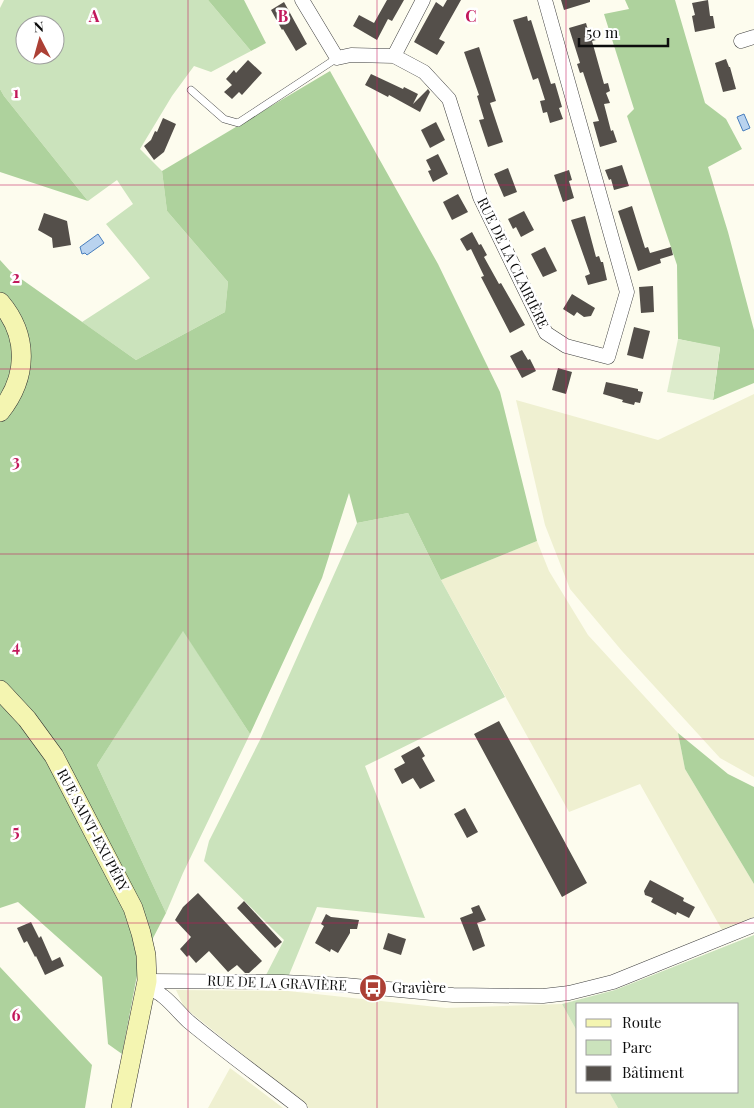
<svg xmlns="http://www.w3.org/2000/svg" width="754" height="1108" font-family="'Playfair Display',serif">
	<rect width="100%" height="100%" fill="#fdfcee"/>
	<path fill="#eff0d1" d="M754 394V777L720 758 622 651 570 589 545 525 516 400 658 440Z
		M537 541 549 571 588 635 678 733 685 769 754 884V917L722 930 640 784 569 812 441 580Z
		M176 990 288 991 446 1008 562 1004 578 1033V1092H609L618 1108H309L184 1007Z
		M230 1068 283 1108H208Z"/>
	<path fill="#cbe3bc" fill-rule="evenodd" d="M4 0H208L251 51 211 72 194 66 172 96 140 149 162 171 167 211 228 282 225 312 136 360 82 322 150 278 106 224 133 204 117 180 88 201 4 96 0 89V8ZM25 25H55V55H25Z
		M408 513 441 580 505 697 365 766 425 918 317 907 289 975H266L284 940 204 861 209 841 261 738 357 523Z
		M183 630 250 734 183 873 166 913 97 765Z
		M754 935V1108H618L609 1092H738V1004H578V1033L562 1004 615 990Z"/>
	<path fill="#aed29d" d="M208 0H244L266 43 251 51Z
		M625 0H675L705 103 726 119 742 149 708 167 728 232 754 330V383L713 400 720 348 678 339 677 265 627 116 634 109 604 14 629 9Z
		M330 71 438 264 500 392 537 541 441 580 408 513 357 523 349 493 322 578 250 734 183 631 97 765 166 913 139 965 122 1054 108 1044 102 977 18 902 0 908V260L10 271 136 360 225 312 228 282 167 211 162 171Z
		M0 89 4 96 88 201 0 172Z
		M678 733 728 774 754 787V884L685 769Z
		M0 967 92 1065 85 1108H0Z"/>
	<path fill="#ddeccc" d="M678 339 720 347 713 400 667 392Z"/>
	<path fill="#b9d3ef" stroke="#487ebd" d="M744 114 750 128 743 131 737 117Z
		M98 234 104 243 87 255 85 253 82 254 80 247Z"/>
	<path fill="#544f4a" d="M387 0H404L392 21 388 19 377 40 353 26 359 15 374 23Z
		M447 0H461L439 39 445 42 437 55 414 42 436 2 443 7Z
		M561 0H590V2L564 10Z
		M708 0 710 16H713L715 28 695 32 692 16 695 15 692 3Z
		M284 2 307 44 296 51 283 29 282 30 271 10Z
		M527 16 528 21 531 20 551 84 555 83 562 107 559 108 563 119 550 123 547 112 543 113 540 101 545 100 538 78 533 80 513 20Z
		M586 23 588 30 592 29 596 40 592 41 604 84 608 83 610 91 606 93 610 103 604 104 611 131 613 130 617 142 600 147 593 122 599 121 583 72 580 73 577 64 580 63 569 28Z
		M479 47 496 101 490 103 503 142 488 147 479 120 484 119 477 96 479 95 464 52Z
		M726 59 729 67H730L736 89 723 92 715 63Z
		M248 60 262 73 242 95 239 92 232 99 224 92 232 85 226 79 234 70 236 73Z
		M371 74 403 89 404 87 418 94 413 104 428 89 430 92 420 112 389 95 388 97 365 85Z
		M163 118 176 124 164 152 154 160 144 146 151 140 155 131 157 132Z
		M436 122 445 140 430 148 421 130Z
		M438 154 448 174 433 182 428 171 431 170 426 160Z
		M622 165 629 186 614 190 611 179 609 180 605 170Z
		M508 168 517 192 504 197 494 174Z
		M569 170 572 180 569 181 574 198 563 202 554 175Z
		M458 194 468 212 452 220 443 202Z
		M632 206 645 248 648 247 650 253 671 247 673 255 660 259 661 263 638 271 618 211Z
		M524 211 534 230 521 237 516 227 513 229 508 219Z
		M44 213 67 221 71 245 53 248 52 238 38 230Z
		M585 216 596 257 599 256 601 262H603L607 280 588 285 585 276 590 274 571 220Z
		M472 232 479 245 481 244 487 255 484 257 499 284 501 283 525 325 510 333 481 277 484 276 471 249 467 251 460 239Z
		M545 247 557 271 543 277 531 254Z
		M653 286 654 312 641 313 639 287Z
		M572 294 595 308 591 316 584 317 577 312 574 316 563 309Z
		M634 327 650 331 643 359 627 355Z
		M522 350 528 360 530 359 536 371 522 378 510 356Z
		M558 368 572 372 566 394 552 390Z
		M606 382 638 389V391L643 392 640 403 635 402 634 405 622 402 623 400 603 394Z
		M499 721 587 883 562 897 474 734Z
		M419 746 425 756 422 758 435 781 420 789 413 778 402 784 394 769 405 763 401 756Z
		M465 808 478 832 467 838 454 814Z
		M650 880 684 898 683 901 695 907 689 918 677 912 676 915 651 902 653 898 645 895 644 891Z
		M198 893 262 961 249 973H245L237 965 228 972 209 951 196 963 189 955 187 957 180 949 191 937 175 920 183 907Z
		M244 901 282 942 275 948 237 908Z
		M479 905 486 920 477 923 485 946 473 951 460 918 473 913 471 908Z
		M326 914 331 917 359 920 357 929H350V933L338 953 331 949 330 952 315 943 324 926 321 924Z
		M31 922 39 938 41 936 52 961 60 957 64 966 45 975 36 956 35 957 27 941 24 943 17 928Z
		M388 933 406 939 401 955 383 949Z"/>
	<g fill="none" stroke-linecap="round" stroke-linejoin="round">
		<g stroke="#404040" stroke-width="8">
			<path id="lane" d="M191 90 224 119 238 123 337 58"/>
		</g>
		<g stroke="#404040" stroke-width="15">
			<path id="street" d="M302 0 337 58 351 55 394 56 424 72 449 99 480 197 546 333 566 346 608 357 627 292 545 0
				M741 41 754 37
				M394 56 423 0
				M147 981 283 982 345 985 453 995 543 996 569 993 613 982 754 925
				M147 988C164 992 176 1010 188 1021 224 1051 263 1079 300 1108"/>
		</g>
		<g stroke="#2f2f2f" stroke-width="20">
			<path id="secondary" d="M0 302C29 336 28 377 0 412
				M0 690 27 719 54 756 133 908 141 933 146 955 147 981 121 1108"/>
		</g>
		<use href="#lane" stroke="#fff" stroke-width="7"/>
		<use href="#street" stroke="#fff" stroke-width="14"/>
		<use href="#secondary" stroke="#f4f5b1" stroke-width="19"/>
	</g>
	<path fill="none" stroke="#c2185b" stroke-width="1" stroke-opacity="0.55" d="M188 0V1108M377 0V1108M566 0V1108M0 185H754M0 369H754M0 554H754M0 739H754M0 923H754"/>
	<defs>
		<g id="bus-disc" transform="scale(1.4375)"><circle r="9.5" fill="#ac4035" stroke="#fff"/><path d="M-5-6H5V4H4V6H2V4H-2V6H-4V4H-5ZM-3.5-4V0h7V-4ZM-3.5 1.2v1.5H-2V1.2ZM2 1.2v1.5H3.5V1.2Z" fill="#fff"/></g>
	</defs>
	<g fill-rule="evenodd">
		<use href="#bus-disc" x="373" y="988"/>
	</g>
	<g text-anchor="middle" stroke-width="5" stroke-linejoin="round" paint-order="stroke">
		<g font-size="14" fill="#0d0d0d" stroke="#fff">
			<text transform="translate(513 263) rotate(64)" y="5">RUE DE LA CLAIRIÈRE</text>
			<text transform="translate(93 830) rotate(62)" y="5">RUE SAINT-EXUPÉRY</text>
			<text transform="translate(277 983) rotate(2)" y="5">RUE DE LA GRAVIÈRE</text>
		</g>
		<g font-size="14" fill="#0d0d0d" stroke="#fff" text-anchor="start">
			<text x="392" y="993">Gravière</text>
		</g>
	</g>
	<g font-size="16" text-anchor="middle" font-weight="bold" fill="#c2185b" stroke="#fff" stroke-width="5" stroke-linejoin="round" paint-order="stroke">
		<text x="94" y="22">A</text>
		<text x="283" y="22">B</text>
		<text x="471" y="22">C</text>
		<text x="16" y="98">1</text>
		<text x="16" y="283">2</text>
		<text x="16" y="467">3</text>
		<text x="16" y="652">4</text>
		<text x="16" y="837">5</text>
		<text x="16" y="1021">6</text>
	</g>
	<rect x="576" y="1003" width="162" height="90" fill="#ffffff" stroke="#9e9e9e"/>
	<rect x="586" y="1019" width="25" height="8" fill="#f4f5b1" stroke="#9e9e9e"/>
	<text x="622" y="1028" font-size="15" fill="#0d0d0d">Route</text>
	<rect x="586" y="1040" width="25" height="15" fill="#cbe3bc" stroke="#9e9e9e"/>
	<text x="622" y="1053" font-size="15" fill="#0d0d0d">Parc</text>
	<rect x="586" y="1066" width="25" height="15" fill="#544f4a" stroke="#9e9e9e"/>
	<text x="622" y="1078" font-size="15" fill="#0d0d0d">Bâtiment</text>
	<g transform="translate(40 40) rotate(354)"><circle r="24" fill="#ffffff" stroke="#9e9e9e"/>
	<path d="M0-4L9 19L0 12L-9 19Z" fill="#ac4035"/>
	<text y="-8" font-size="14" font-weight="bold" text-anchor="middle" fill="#0d0d0d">N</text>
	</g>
	<path d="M579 38v8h89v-8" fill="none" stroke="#0d0d0d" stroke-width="2.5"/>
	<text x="586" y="38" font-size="15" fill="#0d0d0d" stroke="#ffffff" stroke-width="4" paint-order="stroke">50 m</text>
</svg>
